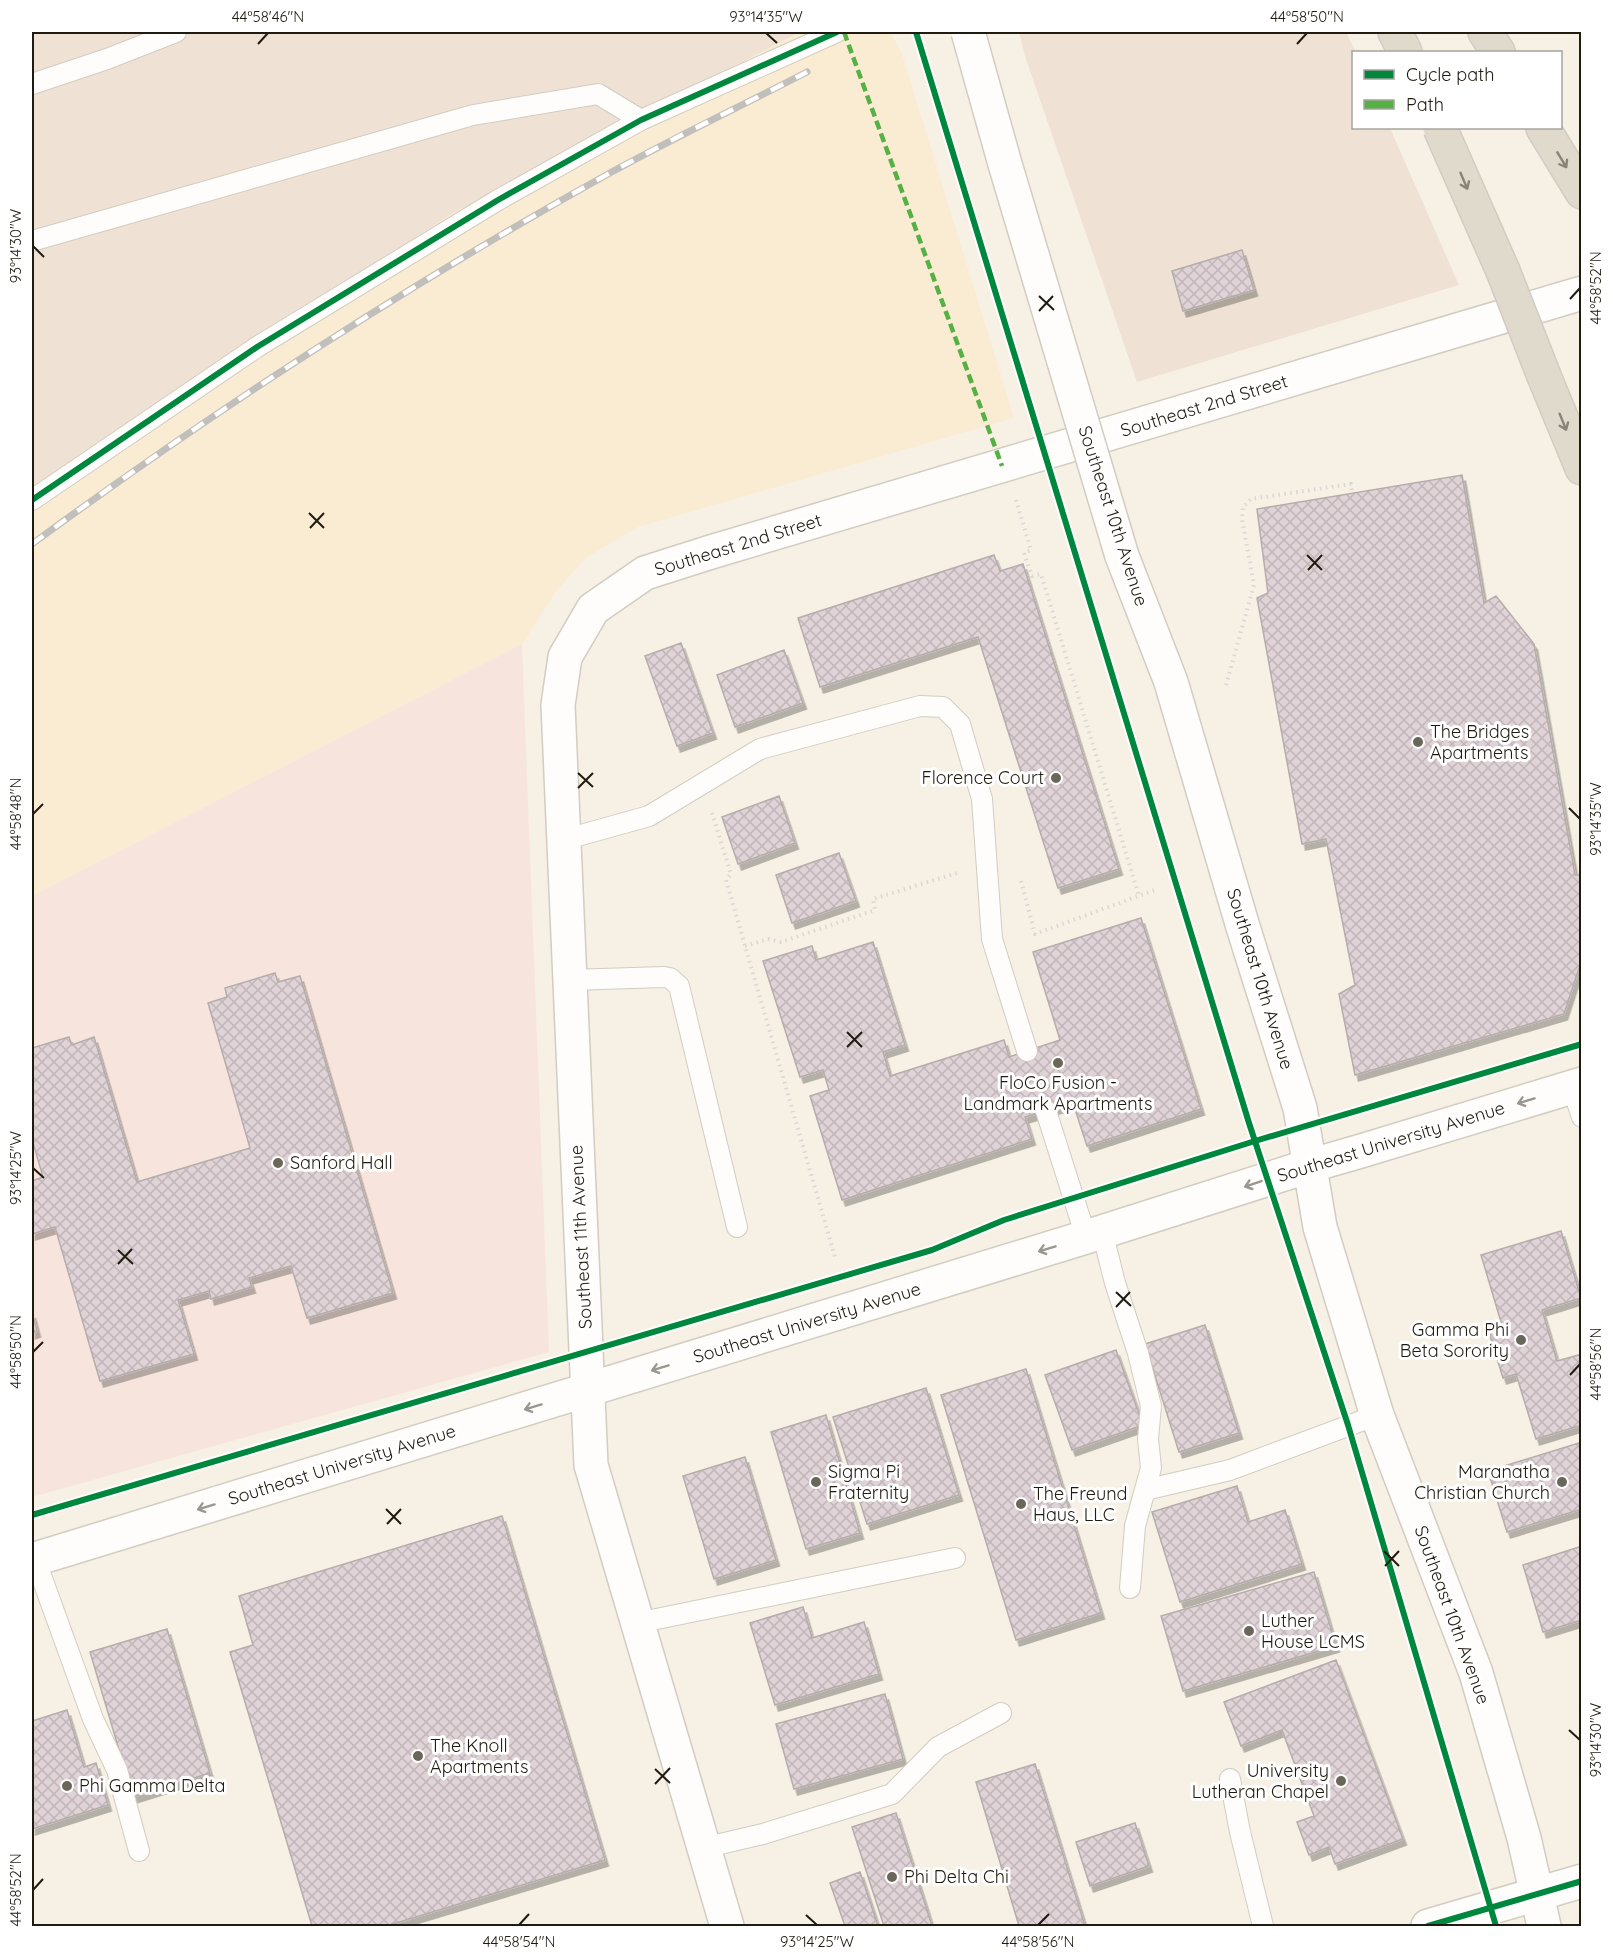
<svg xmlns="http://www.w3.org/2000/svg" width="1613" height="1958" font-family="Quicksand,sans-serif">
	<defs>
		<pattern id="building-cross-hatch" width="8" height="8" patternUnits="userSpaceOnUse" patternTransform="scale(1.5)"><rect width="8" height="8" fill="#e0d3d7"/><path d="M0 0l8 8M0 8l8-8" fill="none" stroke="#c0b5b8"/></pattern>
		<filter id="shadow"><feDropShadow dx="3.5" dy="6" stdDeviation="0" flood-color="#0004"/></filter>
	</defs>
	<rect width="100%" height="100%" fill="#f7f0e4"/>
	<path fill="#f9ecd3" d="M800 32H891L902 54 1014 418 638 527 587 557 557 590 522 644 32 896V487L453 213Z"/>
	<path fill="#efe2d4" d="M32 32H800L453 213 32 487Z
		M1019 32H1346L1356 52H1354V128H1390L1459 285 1137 382 1025 56Z"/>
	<path fill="#f7e5dd" d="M522 644 549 1352 32 1497V896Z"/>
	<path fill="url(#building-cross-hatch)" stroke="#b5adab" stroke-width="1.5" filter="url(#shadow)" d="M1242 250 1254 290 1183 311 1172 271Z
		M1462 475 1484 603 1496 596 1534 644 1575 875H1582V959L1564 1014 1355 1075 1339 994 1355 985 1326 839 1302 844 1257 598 1268 593 1257 509Z
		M994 555 1000 571 1023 564 1119 869 1058 888 978 637 820 687 798 618Z
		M681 643 713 733 677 746 645 656Z
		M784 650 803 703 735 727 717 675Z
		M779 796 795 843 738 864 722 817Z
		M839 853 856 901 792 923 776 875Z
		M1141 918 1201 1109 1087 1146 1073 1103 1025 1117 1032 1139 842 1200 810 1096 829 1090 823 1070 800 1077 763 961 812 946 816 960 873 942 905 1045 883 1052 890 1076 1004 1040 1009 1057 1060 1040 1033 952Z
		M275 973 278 982 300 976 393 1293 307 1318 291 1266 249 1278 252 1287 211 1299 209 1291 178 1300 194 1354 100 1381 55 1227 32 1234V1181L43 1177 32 1139V1048L69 1037 72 1045 94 1037 137 1182 250 1148 208 1003 227 997 225 988Z
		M1561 1231 1581 1298 1542 1310 1557 1361 1582 1354V1425L1536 1439 1516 1374 1503 1378 1487 1326 1501 1322 1481 1255Z
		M32 1312 37 1331 32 1333Z
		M1205 1325 1239 1433 1179 1452 1145 1344Z
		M1116 1350 1143 1425 1072 1450 1045 1375Z
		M1026 1369 1101 1613 1016 1640 941 1395Z
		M926 1388 959 1495 867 1524 833 1417Z
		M826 1415 860 1533 806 1549 771 1432Z
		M1582 1442V1509L1507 1532 1488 1471Z
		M745 1457 776 1560 714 1579 683 1476Z
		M1237 1486 1248 1522 1285 1510 1302 1564 1180 1602 1152 1512Z
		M502 1516 605 1860 386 1926H312L230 1652 253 1645 239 1596Z
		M1582 1546V1620L1543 1632 1523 1565Z
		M1314 1572 1336 1646 1183 1691 1161 1616Z
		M803 1607 812 1638 864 1622 879 1674 775 1705 750 1623Z
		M167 1629 210 1773 133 1797 90 1652Z
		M1336 1660 1403 1839 1335 1864 1329 1847 1309 1855 1297 1822 1314 1816 1282 1730 1241 1746 1224 1702Z
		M885 1694 903 1759 794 1789 776 1724Z
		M67 1710 84 1767 96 1763 108 1805 32 1829V1721Z
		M1035 1764 1085 1926H1019L976 1782Z
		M896 1813 932 1926H884L852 1827Z
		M1135 1823 1149 1866 1090 1886 1076 1842Z
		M860 1872 878 1926H845L830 1883Z"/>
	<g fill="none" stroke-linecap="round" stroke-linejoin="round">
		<g stroke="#d2ccc1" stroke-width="22">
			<path id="lane" d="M32 84 107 59 176 32
				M32 241 473 115 598 94 641 120
				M32 500 257 347 498 200 641 120 837 32
				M563 840 649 816 760 749 920 706 943 707 960 724 982 799 992 939 1027 1051
				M570 980 664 977 670 978 679 986 737 1227
				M1572 1087 1582 1117
				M1046 1111 1086 1237
				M1102 1231 1115 1283 1138 1353 1151 1406 1148 1439 1151 1468 1135 1526 1130 1588
				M1145 1490 1230 1470 1377 1415
				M35 1559 93 1719 117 1770 139 1851
				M637 1623 955 1558
				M1230 1779 1240 1832 1263 1926
				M703 1848 763 1834 892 1794 938 1747 1001 1713"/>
		</g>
		<g stroke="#d2ccc1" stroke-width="36">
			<path id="street" d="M727 1926 591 1465 558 705 565 657 593 609 645 573 711 552 1582 293"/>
		</g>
		<g stroke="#d2ccc1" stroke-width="36">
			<path id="secondary" d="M1122 556 1171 682 1243 927 1300 1108 1320 1227 1377 1415 1476 1673 1524 1838 1544 1926
				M32 1560 1086 1237 1309 1166 1361 1151 1582 1084
				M1428 1926 1582 1881"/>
		</g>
		<g stroke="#cfccc6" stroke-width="36">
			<path id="highway" d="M1395 32 1405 52
				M1485 32 1498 52
				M1543 128 1582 192
				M1544 376 1582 468"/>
		</g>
		<path stroke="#d9d7d4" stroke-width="4" stroke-dasharray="1.5 4.5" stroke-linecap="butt" d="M1016 500 1031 550 1024 553 1032 576 1041 574 1139 896
			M1226 685 1254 585 1242 519 1243 507 1251 499 1351 484 1352 493
			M712 813 731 874 726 880 835 1257
			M1021 881 1035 934 1155 890
			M745 946 768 939 781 942 875 910 873 899 957 873"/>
		<use href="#lane" stroke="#fefdfb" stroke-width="20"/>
		<use href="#street" stroke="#fefdfb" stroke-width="33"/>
		<use href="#secondary" stroke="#fefdfb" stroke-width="33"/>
		<use href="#highway" stroke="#dfdacc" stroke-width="33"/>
		<g stroke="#c1bfbc" stroke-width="7">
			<path id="rail" d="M32 544C216 409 408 285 608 174 673 138 741 106 807 72"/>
		</g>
		<use href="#rail" stroke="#fff" stroke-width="4.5" stroke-dasharray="14" stroke-linecap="butt"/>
		<g stroke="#d2ccc1" stroke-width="36" stroke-linecap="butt">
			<path id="secondary-bridge" d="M968 32 1005 164 1122 556"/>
		</g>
		<g stroke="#cfccc6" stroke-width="36" stroke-linecap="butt">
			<path id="highway-bridge" d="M1440 128 1503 271 1544 376"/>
		</g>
		<use href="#secondary-bridge" stroke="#fefdfb" stroke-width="33"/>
		<use href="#highway-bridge" stroke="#dfdacc" stroke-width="33"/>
		<path stroke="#55b144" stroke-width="4.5" stroke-dasharray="9 4.5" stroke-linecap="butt" d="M844 32 1002 466"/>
		<g stroke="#fff" stroke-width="10">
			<path id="cycleway" d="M916 32 1249 1123 1348 1425 1496 1926
				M32 500 257 347 498 200 641 120 837 32
				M32 1515 932 1250 1004 1220 1255 1141 1582 1044
				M1428 1926 1582 1881"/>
		</g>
		<use href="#cycleway" stroke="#00873e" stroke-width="6"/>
	</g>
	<defs><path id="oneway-shaft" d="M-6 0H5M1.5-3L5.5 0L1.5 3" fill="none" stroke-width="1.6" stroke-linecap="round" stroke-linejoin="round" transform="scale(1.5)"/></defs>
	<g stroke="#898477">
		<use href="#oneway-shaft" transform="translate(1562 160) rotate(59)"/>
		<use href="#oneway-shaft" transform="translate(1464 181) rotate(67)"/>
		<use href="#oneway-shaft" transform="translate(1563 422) rotate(68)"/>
	</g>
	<g stroke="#9a9791">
		<use href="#oneway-shaft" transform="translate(1526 1101) rotate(163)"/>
		<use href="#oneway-shaft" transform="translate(1253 1184) rotate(161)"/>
		<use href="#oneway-shaft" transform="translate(1047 1249) rotate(163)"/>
		<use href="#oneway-shaft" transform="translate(660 1368) rotate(163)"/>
		<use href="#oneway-shaft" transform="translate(533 1407) rotate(163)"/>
		<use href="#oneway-shaft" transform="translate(206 1507) rotate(163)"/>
	</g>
	<path fill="none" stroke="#201b10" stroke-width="2" d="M766 33 777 43M258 44 268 33M1297 44 1307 33M33 246 44 257M1039 296 1054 310M1570 299 1580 288M1039 311 1053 296M309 513 324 528M310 528 324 513M1307 555 1322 570M1308 570 1322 555M578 773 593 787M578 788 593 773M1569 808 1580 819M33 814 43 804M847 1032 862 1047M847 1047 862 1032M33 1168 44 1178M118 1250 133 1264M118 1264 132 1249M1116 1292 1131 1306M1116 1307 1130 1292M33 1352 43 1342M1570 1375 1580 1364M386 1509 401 1524M387 1524 401 1509M1384 1551 1399 1566M1385 1566 1399 1551M1569 1730 1580 1740M655 1769 670 1783M655 1784 670 1768M33 1890 43 1879M806 1915 817 1925M519 1925 529 1914M1038 1925 1049 1914"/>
	<g fill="#6b665a" stroke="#fff" stroke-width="2">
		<circle cx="1418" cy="742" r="6"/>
		<circle cx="1056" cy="778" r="6"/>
		<circle cx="1058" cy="1063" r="6"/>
		<circle cx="278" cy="1163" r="6"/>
		<circle cx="1521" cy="1340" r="6"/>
		<circle cx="816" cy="1482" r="6"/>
		<circle cx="1562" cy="1482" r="6"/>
		<circle cx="1021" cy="1504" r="6"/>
		<circle cx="1249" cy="1631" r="6"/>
		<circle cx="418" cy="1756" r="6"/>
		<circle cx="1341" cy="1781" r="6"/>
		<circle cx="67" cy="1786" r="6"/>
		<circle cx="892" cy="1877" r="6"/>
	</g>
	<g text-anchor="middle" stroke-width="6" stroke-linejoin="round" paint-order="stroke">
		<g font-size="18" fill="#201b10" stroke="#fff">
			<text transform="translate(1204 406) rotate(-17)" y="6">Southeast 2nd Street</text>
			<text transform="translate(1113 516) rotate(72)" y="6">Southeast 10th Avenue</text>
			<text transform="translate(738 545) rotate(-17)" y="6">Southeast 2nd Street</text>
			<text transform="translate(1260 979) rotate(73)" y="6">Southeast 10th Avenue</text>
			<text transform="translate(1391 1142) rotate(-17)" y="6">Southeast University Avenue</text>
			<text transform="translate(581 1237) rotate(-93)" y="6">Southeast 11th Avenue</text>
			<text transform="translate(807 1323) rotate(-17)" y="6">Southeast University Avenue</text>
			<text transform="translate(342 1465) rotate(-17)" y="6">Southeast University Avenue</text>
			<text transform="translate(1452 1615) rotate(70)" y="6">Southeast 10th Avenue</text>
		</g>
		<g font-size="18" fill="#201b10" stroke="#fff" text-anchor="start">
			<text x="1430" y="738">The Bridges<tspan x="1430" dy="21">Apartments</tspan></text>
			<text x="1044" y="784" text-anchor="end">Florence Court</text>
			<text x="1058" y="1089" text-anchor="middle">FloCo Fusion -<tspan x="1058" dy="21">Landmark Apartments</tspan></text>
			<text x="290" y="1169">Sanford Hall</text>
			<text x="1509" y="1336" text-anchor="end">Gamma Phi<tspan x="1509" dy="21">Beta Sorority</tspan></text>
			<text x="828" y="1478">Sigma Pi<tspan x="828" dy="21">Fraternity</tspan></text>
			<text x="1550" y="1478" text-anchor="end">Maranatha<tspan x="1550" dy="21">Christian Church</tspan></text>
			<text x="1033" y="1500">The Freund<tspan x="1033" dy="21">Haus, LLC</tspan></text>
			<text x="1261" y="1627">Luther<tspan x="1261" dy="21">House LCMS</tspan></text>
			<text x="430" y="1752">The Knoll<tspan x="430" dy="21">Apartments</tspan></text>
			<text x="1329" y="1777" text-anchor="end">University<tspan x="1329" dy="21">Lutheran Chapel</tspan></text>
			<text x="79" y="1792">Phi Gamma Delta</text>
			<text x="904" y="1883">Phi Delta Chi</text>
		</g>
	</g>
	<rect width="1613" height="1958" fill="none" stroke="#ffffff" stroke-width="66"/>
	<rect x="1352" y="51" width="210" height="78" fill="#ffffff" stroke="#a6a49f" stroke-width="1.5"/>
	<rect x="1364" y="70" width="30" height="9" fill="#00873e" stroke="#a6a49f" stroke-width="1.5"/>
	<text x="1406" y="81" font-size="18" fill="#201b10">Cycle path</text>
	<rect x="1364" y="100" width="30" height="9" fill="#55b144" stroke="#a6a49f" stroke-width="1.5"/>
	<text x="1406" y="111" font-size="18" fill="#201b10">Path</text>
	<rect x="33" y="33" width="1547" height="1892" fill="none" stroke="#201b10" stroke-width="2"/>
	<g font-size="15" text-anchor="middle" fill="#201b10">
		<text x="268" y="22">44°58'46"N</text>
		<text x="766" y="22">93°14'35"W</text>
		<text x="1307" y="22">44°58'50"N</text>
		<text transform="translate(16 246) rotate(-90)" y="5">93°14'30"W</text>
		<text transform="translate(1596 288) rotate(-90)" y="5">44°58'52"N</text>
		<text transform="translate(16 814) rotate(-90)" y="5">44°58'48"N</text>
		<text transform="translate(1596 819) rotate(-90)" y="5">93°14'35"W</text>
		<text transform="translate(16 1168) rotate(-90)" y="5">93°14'25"W</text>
		<text transform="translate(16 1352) rotate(-90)" y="5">44°58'50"N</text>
		<text transform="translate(1596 1364) rotate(-90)" y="5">44°58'56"N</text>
		<text transform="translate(1596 1740) rotate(-90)" y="5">93°14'30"W</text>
		<text transform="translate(16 1890) rotate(-90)" y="5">44°58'52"N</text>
		<text x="519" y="1947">44°58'54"N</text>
		<text x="817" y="1947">93°14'25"W</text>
		<text x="1038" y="1947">44°58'56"N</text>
	</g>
</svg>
